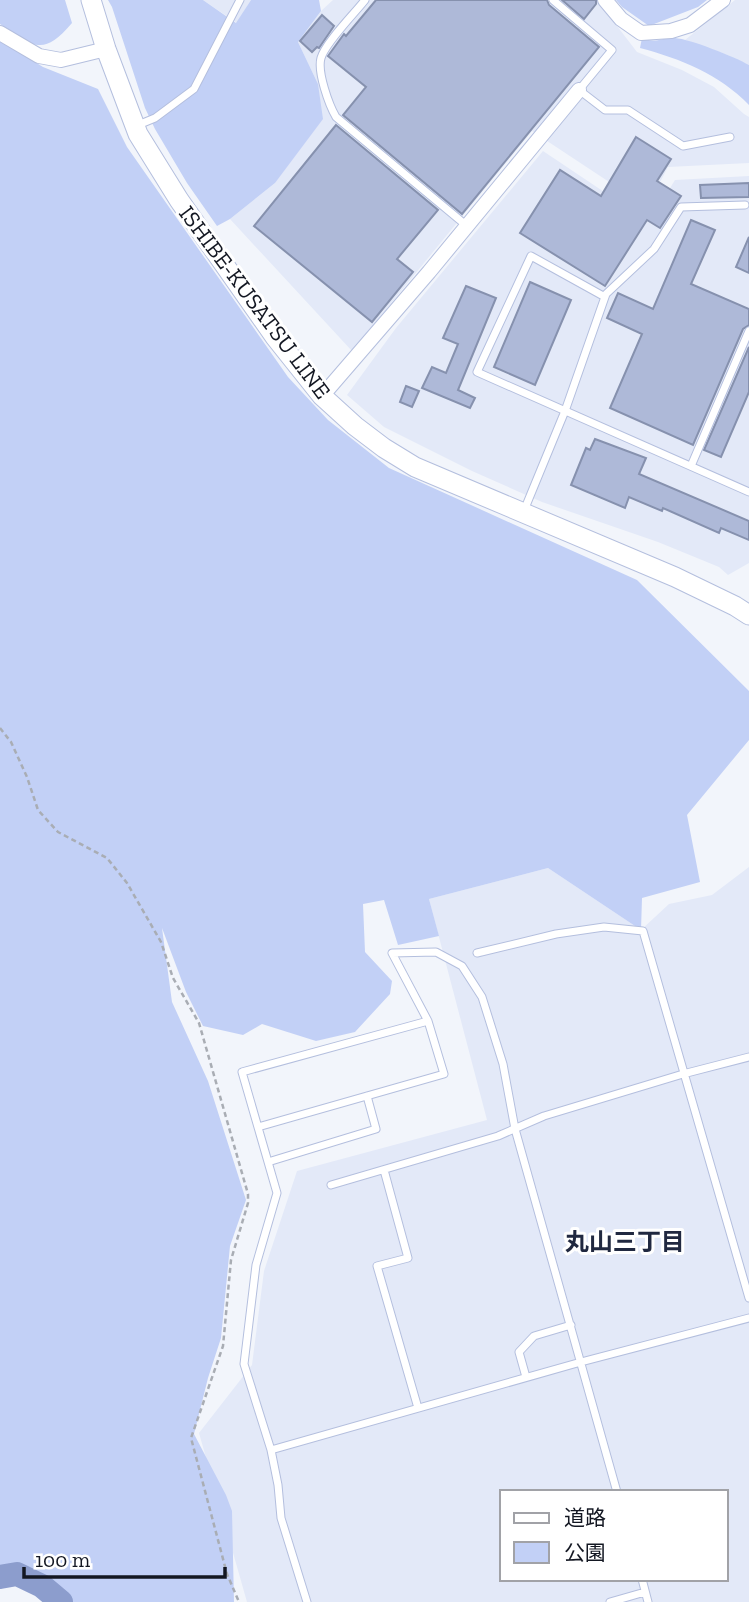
<svg xmlns="http://www.w3.org/2000/svg" width="749" height="1602" font-family="'Zilla Slab','Noto Sans JP',serif">
	<rect width="100%" height="100%" fill="#f2f5fb"/>
	<path fill="#e3e9f8" fill-rule="evenodd" d="M203 0H251L237 23Z
		M333 0H597L637 52 682 70 714 87 744 114 749 117V163L668 167 648 205H644L532 131 352 351 230 219 275 183 318 84 298 42 321 11Z
		M735 0H749V65L722 53 685 40Z
		M543 151 649 222 675 180 749 176V563L728 575 719 567 658 542 542 502 472 471 384 427 347 395 396 328Z
		M749 867V1602H247L199 1433 252 1365 264 1271 297 1171 487 1120 429 899 548 868 641 930 669 904 712 895ZM502 1492H726V1579H502Z"/>
	<path fill="#c2d0f6" d="M0 0H65L72 23C42 58 34 46 0 24Z
		M108 0H203L236 23 251 0H319L321 11 298 42 318 84 323 119 275 183 230 219 217 226 187 183 155 129 145 108 112 7Z
		M616 0H707L698 7 649 26 622 7Z
		M642 38C657 44 661 37 675 38 690 39 735 57 749 65V105C719 74 681 59 640 48Z
		M0 40 43 67 98 89 127 147 288 377 328 420 389 468 637 580 749 691V740L687 815 700 882 642 898 641 930 548 868 429 899 439 936 398 945 384 900 363 904 365 952 392 981 390 994 355 1032 316 1041 262 1024 243 1035 203 1026 186 992 162 928 172 1002 208 1081 246 1200 230 1246 221 1338 208 1378 194 1434 226 1495 232 1511 234 1602H54L19 1581 0 1583Z"/>
	<g fill="none" stroke-linecap="round" stroke-linejoin="round">
		<path stroke="#8c9dcd" stroke-width="24" d="M0 1577 17 1574 42 1586 61 1602"/>
	</g>
	<path fill="#aeb9d8" stroke="#8691ae" stroke-width="2" d="M376 0H547L549 5 599 47 462 214 343 115 366 87 328 56 344 34 346 36Z
		M562 0H596V4L584 19Z
		M322 15 334 26 319 48 317 47 312 52 300 41Z
		M336 125 438 210 397 259 413 272 372 322 254 226Z
		M636 137 671 159 657 181 681 196 660 228 647 220 605 286 520 233 560 170 601 196Z
		M749 183V197L701 198 700 185Z
		M691 220 715 230 691 284 749 309V325L743 329 693 445 610 408 642 334 607 318 618 293 653 309Z
		M749 237V273L736 267Z
		M530 282 571 300 535 385 494 367Z
		M466 286 496 298 458 390 475 398 470 408 422 388 432 367 446 373 458 344 443 338Z
		M749 347V392L721 457 704 450Z
		M406 386 419 391 412 407 400 402Z
		M595 439 646 458 639 474 749 521V540L721 528 719 533 663 508 662 511 629 497 625 508 571 485 586 448 590 450Z"/>
	<g fill="none" stroke-linecap="round" stroke-linejoin="round">
		<g stroke="#b4bfde" stroke-width="9">
			<path id="service" d="M365 0C354 14 325 43 321 58 317 72 329 105 336 117L467 226
				M553 0 612 50 579 90 605 110H628L683 146 730 137
				M138 125 155 118 194 89 240 0
				M605 297 531 256 477 372 749 492
				M691 466 749 331
				M523 513 565 411 606 294 654 249 681 207 745 205
				M477 953 556 934 604 927 643 931 749 1298
				M258 1127 444 1074 428 1021 392 953 436 952 462 966 482 997 503 1064 515 1129 617 1492
				M268 1162 376 1129 367 1096
				M384 1170 408 1258 377 1266 418 1408
				M331 1185 498 1136 544 1116 683 1074 749 1057
				M526 1377 519 1352 534 1336 571 1325
				M271 1450 244 1364 256 1265 277 1193 242 1072 428 1021
				M642 1579 648 1602
				M307 1602 281 1518 278 1485 271 1450 581 1362 749 1318
				M610 1602 645 1592"/>
		</g>
		<g stroke="#b4bfde" stroke-width="16">
			<path id="minor" d="M605 0 621 19 641 33 671 31 690 25 723 0
				M0 33 39 56 61 60 106 49
				M322 396 429 272 579 90"/>
		</g>
		<g stroke="#b4bfde" stroke-width="21">
			<path id="secondary" d="M91 0 106 49 138 134 179 200 275 337 322 396 355 426 384 448 415 467 675 577 735 606 749 615"/>
		</g>
		<path stroke="#a9adb4" stroke-width="2.5" stroke-dasharray="5 3.5" stroke-linecap="butt" d="M0 728 11 742 27 777 38 810 58 832 107 858 127 883 161 942 173 978 199 1023 248 1194V1203L231 1260 223 1346 191 1438 227 1574 239 1602"/>
		<use href="#service" stroke="#fff" stroke-width="7"/>
		<use href="#minor" stroke="#fff" stroke-width="14"/>
		<use href="#secondary" stroke="#fff" stroke-width="19"/>
	</g>
	<g text-anchor="middle" stroke-width="6" stroke-linejoin="round" paint-order="stroke">
		<g font-size="23" fill="#131722" stroke="#fff">
			<text transform="translate(255 302) rotate(53)" y="8">ISHIBE-KUSATSU LINE</text>
		</g>
		<g font-size="24" font-weight="bold" fill="#202840" stroke="#fff">
			<text x="625" y="1250">丸山三丁目</text>
		</g>
	</g>
	<rect x="500" y="1490" width="228" height="91" fill="#ffffff" stroke="#a1a2a7" stroke-width="2"/>
	<rect x="514" y="1513" width="35" height="10" fill="#ffffff" stroke="#a1a2a7" stroke-width="2"/>
	<text x="564" y="1525" font-size="21" fill="#131722">道路</text>
	<rect x="514" y="1542" width="35" height="21" fill="#c2d0f6" stroke="#a1a2a7" stroke-width="2"/>
	<text x="564" y="1560" font-size="21" fill="#131722">公園</text>
	<path d="M24 1567v10h201v-10" fill="none" stroke="#131722" stroke-width="3.5"/>
	<text x="35" y="1567" font-size="21" fill="#131722" stroke="#ffffff" stroke-width="5" paint-order="stroke">100 m</text>
</svg>
